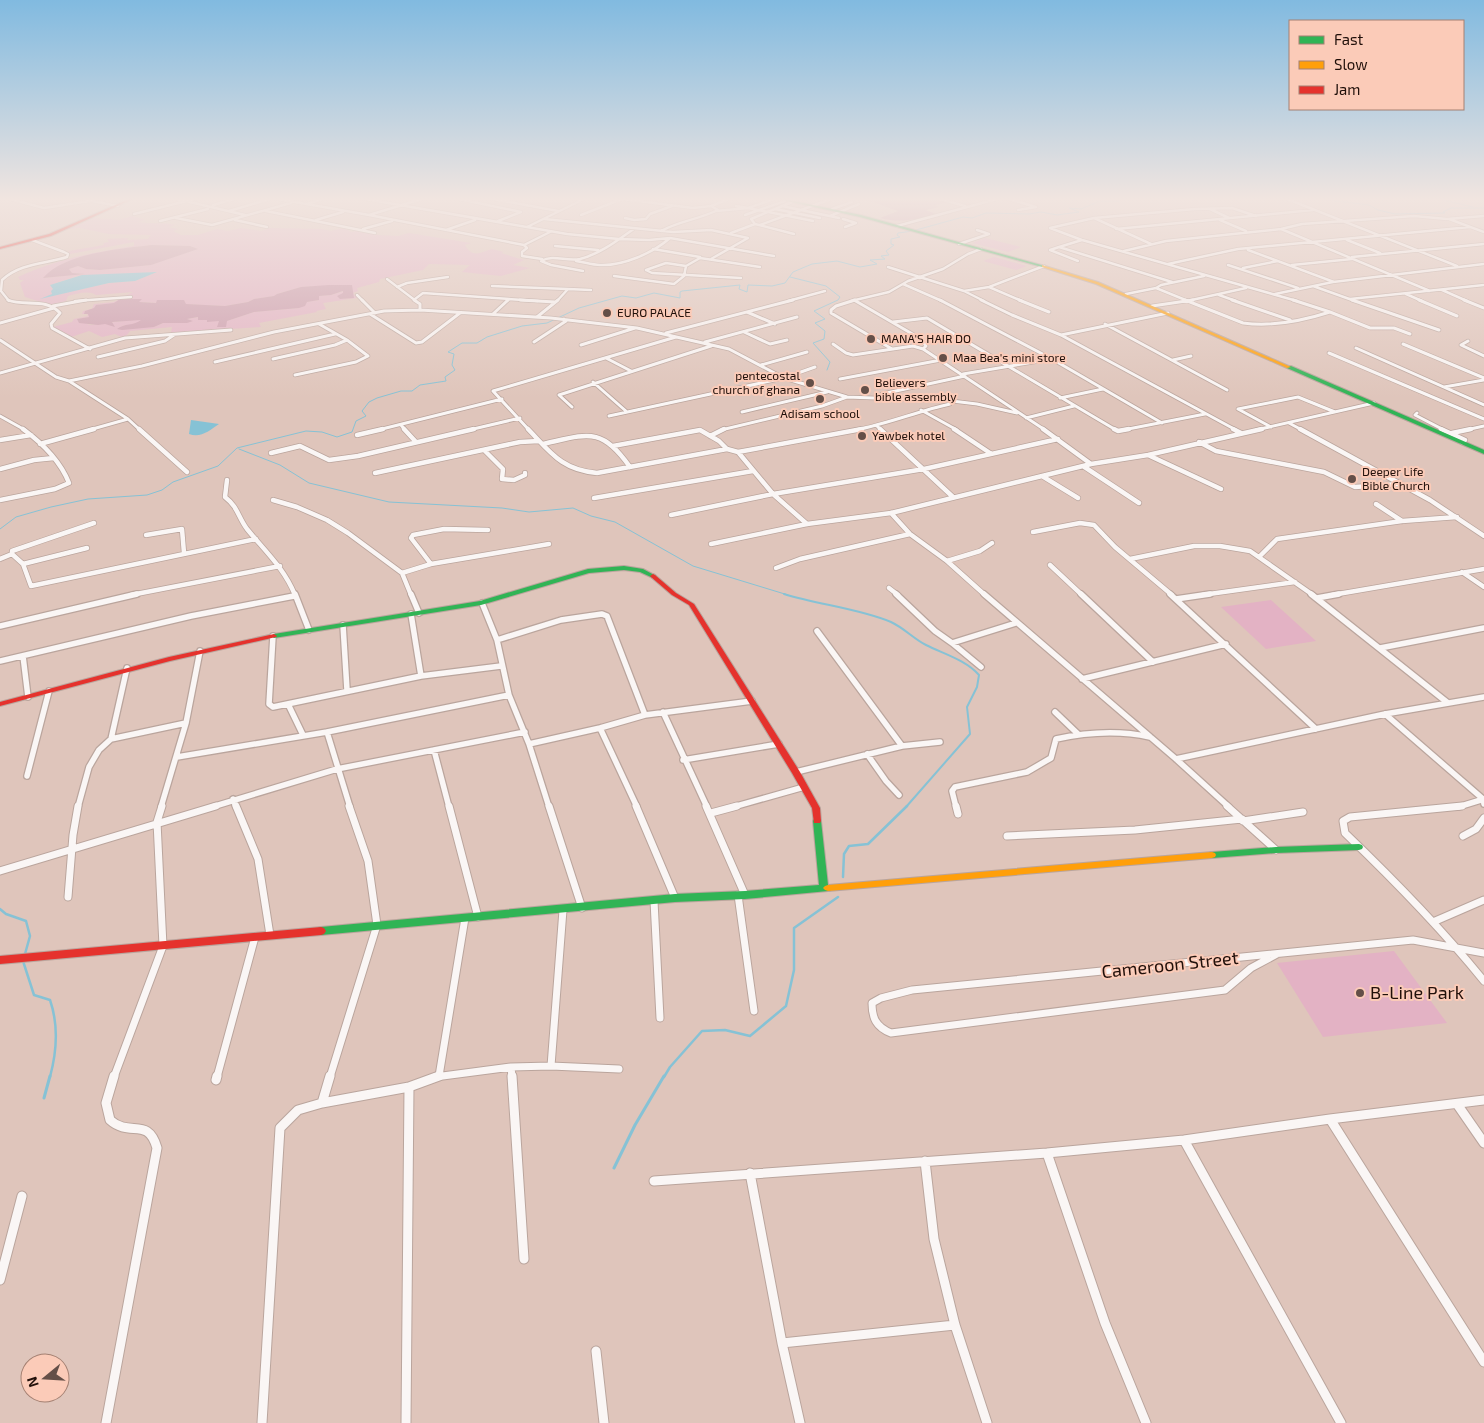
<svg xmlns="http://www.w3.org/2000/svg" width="1484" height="1423" font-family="'Exo 2',sans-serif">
	<rect width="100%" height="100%" fill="#dfc5bb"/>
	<path fill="#e3b2c4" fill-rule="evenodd" d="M132 216 145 220 137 222C150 224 162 222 175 225L169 227 178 229 173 231 181 235H198L217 229 228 231 241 228 261 231 270 228 321 229 331 231 343 228 352 232 359 230 378 235 398 236 409 233 471 243 465 245C473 259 481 252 492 249L504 252 501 253 524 260 513 265 530 268 501 276 462 272 470 265 429 264 423 270 380 279 379 282 357 288 358 291 353 293 357 298 323 303 326 309 316 311 317 312 259 323 261 327 171 333 172 327 130 331 127 335 122 337 115 334 102 337 89 331 71 337 53 327 72 322 74 319 88 316 87 314H82L83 311 92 309 94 304 114 302 133 292 96 295C88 290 77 294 68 296L66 301 50 305 25 297 20 283 24 280H20L18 277C54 260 95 252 134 246V242L70 254 69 251 104 245 103 243 109 242 107 239 128 238 127 240 148 239 151 235 109 234 80 228 68 229 93 218 119 220ZM151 245 190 246 197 249 150 265 100 270 86 269 78 266 69 269 72 273 84 274 44 278 64 263 121 249ZM157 272 135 281 109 283 42 298 52 295 53 289 50 285 77 276ZM351 285 354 298 340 299 344 291 331 295 319 296V300L306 302 299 308 254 312 227 321 207 320 199 317 187 319 191 321 186 323H163L154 327 121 326 137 324 142 320 140 319 90 325 77 319 89 317 96 305 139 302 225 306 248 302 254 299 275 296 277 294 301 287Z
		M985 238 1021 247 1008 252 972 243Z
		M994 257 1027 266 1016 270 983 261Z
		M1271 600 1316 641 1266 649 1221 607Z
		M1394 951 1447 1023 1323 1037 1277 963Z"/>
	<path fill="#cb9aac" d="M857 199H930L949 202 935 205 939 207 926 210 936 214C916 220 900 223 880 218L898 211 873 202Z
		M151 245 190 246 198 249 151 265 100 270 86 269 78 266 69 269 72 273 85 274 43 278C64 253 120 249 151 245Z
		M329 285H352L354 298 340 299 337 296 343 293V291L331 295 319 296V300L307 302 305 306 299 308 254 312 227 321 226 327H217L219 321 207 322V320H198V317L187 319 193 321 187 323H163L154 327 122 330 117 329C124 323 134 326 141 320L112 322 115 327 105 324 98 325 79 323 77 319 89 317 88 314H84L85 311 94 308 96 305 114 303 120 299H142L139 302 156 303 157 300H184L186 304 225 306 248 302 254 299 274 296 277 294 301 287Z"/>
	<path fill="#86c2d5" d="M157 272 135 281 109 283 40 299 52 294 51 291 53 289 50 285 82 275Z
		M191 420 219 424C209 431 201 438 189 434Z"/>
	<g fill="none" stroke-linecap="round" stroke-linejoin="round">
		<path stroke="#86c2d5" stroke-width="1" d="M1320 199 1369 205 1378 210 1395 214 1445 213 1443 212 1451 208H1484
			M1439 199 1473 207
			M916 230 963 217 972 218 986 213 1029 214 1041 212 1057 215 1079 212 1069 208 1081 209 1100 201H1120V199
			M790 277 826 286 840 297 838 300 814 311 825 319 815 323 825 331 824 339 813 343 830 362 827 370
			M239 449 280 465 309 483 389 502 502 508 529 512 573 508 591 516 615 522 693 566 788 595
			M0 529 16 517 51 507 88 499 147 495 162 490 173 482 218 466 237 448 306 431 322 432 337 437 352 432 356 421 366 416 362 411 369 402 377 398 401 391H412L420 385 446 381 445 377 455 370 452 365 454 354 448 352 462 343H477L487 337 522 326 547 323 579 308 622 296 636 298 654 293 680 298V292L682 291 740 285 739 289 747 292 748 285 772 286 785 283 793 272 812 264 837 261 860 267 877 264 870 260 885 259 881 256 889 255 886 251 894 245 891 244V239L900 237 897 235 898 233 913 231"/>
		<path stroke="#86c2d5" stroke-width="2" d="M784 594C819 605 857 608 891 622 904 628 914 639 926 645 944 654 966 660 979 675L977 687 967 707 970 734 906 807"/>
		<path stroke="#86c2d5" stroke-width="2.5" d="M843 877 844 854 849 846 868 844 907 806
			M0 909 6 914 26 921 30 936 25 954
			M23 961 34 995 50 1000C59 1026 57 1051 50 1077
			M664 1077 670 1067 702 1031 725 1030 750 1036 786 1006 794 970V928L838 897"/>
		<path stroke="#86c2d5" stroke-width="3" d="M44 1098 50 1076
			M614 1168 635 1125 664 1076"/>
		<g stroke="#baa59d" stroke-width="4">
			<path id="street-far5" d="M10 199 44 208 90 201
				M177 199 245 215
				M278 199 369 215 422 199
				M365 199 567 234 619 239 649 240 670 238 774 256
				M459 199 521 212
				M493 199 558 211
				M622 199 693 208 711 206 729 199
				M774 199 748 208 813 221
				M940 199 965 206
				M1009 199 1036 207
				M1287 199 1457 266
				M87 200 118 206
				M307 204 323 199
				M213 205 234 199
				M782 206 839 218
				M775 209 820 218
				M832 209 852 202
				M1210 209 1229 218
				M1018 210 1036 207
				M229 211 270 199
				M266 211 375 233
				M716 211 748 208 736 206
				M134 214 195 199
				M369 215 524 245 550 232
				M581 215 622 199
				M745 215 785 201
				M830 216 859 204
				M1256 216 1232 208 1195 209 1094 218 1050 228 1082 240 1297 301
				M176 218 212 225 291 203
				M625 218 634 220 646 219 650 214 672 206
				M1094 218 1151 244
				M544 219 673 232 711 230 748 238 711 259
				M843 219 856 223 845 227
				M1449 219 1484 232
				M235 220 267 227
				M316 220 343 212
				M1220 220 1246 231
				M160 221 208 209
				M498 221 521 212
				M755 224 751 219 792 202
				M760 225 831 199
				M897 226 997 199
				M527 227 584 199
				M363 229 392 221
				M1116 229 1313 210
				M1281 229 1430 291
				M446 230 475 220
				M661 231C679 221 700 219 718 210L711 206
				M731 233 755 224 794 234
				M1082 240 1059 247 1172 282
				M1347 240 1380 253
				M959 244 989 234 977 230
				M524 245 527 248 522 252V256L542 259
				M555 246 598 250
				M1059 247 1050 250 1078 261
				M653 249 700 257
				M1248 250 1334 282
				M1124 251 1166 241 1281 229 1302 224 1414 216 1447 219 1484 216
				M1352 257 1484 244
				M576 261C584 262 592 265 600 265 623 266 653 253 670 238
				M1168 264 1238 249 1470 227
				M1228 265 1298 288
				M1292 265 1352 259
				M888 267 964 291 984 301
				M1243 268 1278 261
				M646 270 652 273 741 278
				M646 270 666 263 686 266
				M583 271 551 265 541 261C554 254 566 262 580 259 600 254 618 240 635 228
				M614 276 674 284 684 276 686 266 700 258 760 267
				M387 279 416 301
				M903 284 942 301
				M492 286 568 289
				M1313 286 1355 301
				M397 287 407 283 448 277
				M989 287 1022 301
				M1442 290 1467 301
				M964 291 989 287 1044 266
				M1126 294 1156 288
				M1275 294 1333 282 1484 264
				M1406 294 1422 301
				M357 295 363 301
				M1219 295 1236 301
				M415 299 423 293 538 301
				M1350 299 1484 285
				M9 301 1 291 2 280C20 263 45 264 67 257L68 254 64 252 32 240
				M75 301 131 297
				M507 301 509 299
				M557 301 568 289 591 290
				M788 301 825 291
				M851 301 889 292 908 281 943 269 968 254 981 249
				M1187 301 1246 288
				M1188 301 1156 288 1161 285 1204 276"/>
		</g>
		<g stroke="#baa59d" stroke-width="4.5">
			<path id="street-far4" d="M8 300C24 307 46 297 60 313L51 324 52 328 90 349
				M362 300 375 313
				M414 300 420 304V310
				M520 300 555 302
				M854 300 921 339 926 346 923 349
				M855 300 836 306 831 310V313L892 349
				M940 300 1052 359 1162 423
				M981 300 1012 315 1061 335 1236 430
				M1019 300 1049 312
				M1185 300 1243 323C1273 327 1302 321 1330 312L1293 300
				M1232 300 1290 320
				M1352 300 1439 330
				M1419 300 1457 316
				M1464 300 1484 308
				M53 306 86 300
				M1152 306 1193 300
				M747 312 775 324
				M1330 312 1370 328H1394L1410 334
				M370 314 416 343 422 342 460 313
				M493 314 508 300
				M537 317 558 300
				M893 322 927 318 1116 430
				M0 323 54 308
				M1105 324 1227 390
				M744 332 770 344 787 340
				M666 333 793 300
				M1061 335 1168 313
				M0 340 56 377 69 381 128 419 140 430
				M1468 341 1461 345 1484 356
				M534 342 566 321 564 319
				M705 342 797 317
				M833 344 846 353 853 355 913 346 923 349 1045 430
				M1403 344 1484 378
				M581 345 635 328
				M1356 348 1484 405
				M1329 353 1484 419
				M98 357 165 341 174 335
				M606 358 631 371
				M273 359 335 345 347 340
				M1173 360 1191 356
				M215 362 335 334
				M761 365 807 352
				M0 373 125 338 231 330
				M963 374 1052 359
				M295 375 356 362 368 356 347 340 319 324
				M840 379 941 360
				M69 381 142 366 274 332 384 311 420 310 551 318 637 328 729 349 784 378 847 397 952 401 977 404 1017 413
				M593 382 627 412
				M1444 387 1484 380
				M1060 398 1103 389
				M881 400 882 394 965 376
				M572 407 559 395 711 346
				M921 410 957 430
				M742 412 827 392
				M1417 413 1415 415 1444 430
				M0 416 25 430
				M609 416 784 378 815 367
				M1026 418 1074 406
				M1289 423 1302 430
				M401 425 405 430
				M877 426 881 430
				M1271 427 1238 409 1298 397 1335 412
				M89 430 128 419
				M378 430 502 399
				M469 430 520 418
				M529 430 493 391 676 337
				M721 430 822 406 847 397
				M855 430C888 424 918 411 950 404
				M1123 430 1205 414
				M1256 430 1374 403
				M1466 430 1484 426"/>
		</g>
		<g stroke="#baa59d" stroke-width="6">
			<path id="street-far3" d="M139 429 187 472
				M404 429 416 442
				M528 429C551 453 562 470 597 473L727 449
				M880 429 953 497
				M954 429 990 453
				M1043 429 1091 464
				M1114 429 1118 431 1129 429
				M1233 429 1241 433
				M1300 429 1430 500 1484 536
				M1441 429 1465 440 1462 442
				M1452 433 1471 429
				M357 435 383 429
				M710 436 724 429
				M0 440 31 435
				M1199 442 1216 451 1324 472 1355 487 1399 484
				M40 444 94 429
				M543 444C588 434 601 426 630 467
				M613 446 700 430 719 441 727 449 738 452 773 494 807 524
				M484 450 503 469 502 479 514 480 525 475V473
				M738 452 862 429
				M271 453 300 446 329 460 358 456 474 429
				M1148 455 1221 489
				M1083 466 1139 503
				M0 469 34 460 54 458
				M375 473 520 442 539 441
				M1042 476 1078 498
				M227 480 225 497C238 507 238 517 247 529 265 551 284 568 295 595
				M594 498 753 471
				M0 500 55 489 69 483C60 460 42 443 23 429
				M273 500 297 507 327 520 348 533 402 573 411 595
				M1376 504 1402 521
				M891 513 910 534 947 561 985 595
				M671 515 773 494 924 469 1058 439
				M94 523 12 551V554L23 564 31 586 256 539
				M1033 532 1080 523 1094 525 1115 547 1172 595
				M146 535 182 529 184 553
				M711 544 807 524 891 513 1091 464 1148 455 1262 429
				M1259 557 1277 539 1402 521 1457 517
				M0 559 12 554
				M1130 559 1194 546H1220L1250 551 1313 595
				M947 561 980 551 992 543
				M23 564 87 548
				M431 564 411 538 413 535 444 529 488 530
				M1050 565 1082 595
				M776 568 800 559 910 534
				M1462 572 1484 587
				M402 573 431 564 549 544
				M889 588 898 595
				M131 595 280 566
				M1202 595 1295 582
				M1332 595 1484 569"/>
		</g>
		<g stroke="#baa59d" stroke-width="8">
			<path id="street-far2" d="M295 594 309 630
				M411 594 419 613
				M896 594 935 631 952 643 1016 623
				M984 594 1176 759 1229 807
				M1081 594 1153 662
				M1170 594 1316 729
				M1311 594 1448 703
				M1317 598 1339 594
				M1176 599 1210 594
				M482 603 497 640 509 695 529 744 549 807
				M411 614 421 676
				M343 625 347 690
				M0 626 137 594
				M817 631 902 746
				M273 636 269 704 273 707 421 676 501 666
				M497 640 561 620 602 614 607 616 645 715
				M952 643 981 667
				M1380 648 1484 628
				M23 656 28 697
				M0 661 191 616 294 596
				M1082 679 1226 644
				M288 704 303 735
				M663 712 707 807
				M1055 712 1078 734
				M1385 714 1483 799 1484 804
				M600 728 637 807
				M327 732 350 807
				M111 739 127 668
				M529 744 600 728 645 715 752 701
				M434 750 449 807
				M867 754 886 781 899 795
				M177 757 327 732 509 695
				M1176 759 1385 714 1484 697
				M683 760 779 744
				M796 772 902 746 940 742
				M27 776 49 691
				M233 799 236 807
				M78 807 89 767 99 750 111 739 186 723
				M161 807 186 723 200 651
				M212 807 337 769 525 732
				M733 807 804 787
				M956 807 952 791 955 787 1027 772 1051 758 1056 739C1088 732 1118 730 1150 737
				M1458 807 1484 799"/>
		</g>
		<g stroke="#baa59d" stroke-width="9">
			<path id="street-far1" d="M236 806 258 859 270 935
				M449 806 478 917
				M549 806 582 908
				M636 806 675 898
				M706 806 745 895
				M956 806 958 814
				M1227 806 1276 850
				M1462 806 1350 817 1343 821 1345 833C1394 880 1441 928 1484 981
				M711 813 737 806
				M1243 821 1303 812
				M1007 836 1135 830 1242 819
				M1463 836 1476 829 1484 818
				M0 871 216 806
				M738 895 754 1011
				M68 897 73 835 78 806
				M654 901 660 1018
				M1433 922 1484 900
				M1277 954 1251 968 1225 990 891 1033C876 1027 872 1018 872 1003L881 998 912 990 1413 940 1484 953
				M551 1066 563 910
				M511 1067 512 1077
				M439 1076 465 918
				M114 1077 163 946 157 822 162 806
				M217 1077 255 937
				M330 1077 377 925 368 861 349 806
				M435 1077 511 1067 551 1066 619 1069"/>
		</g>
		<g stroke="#baa59d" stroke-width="11">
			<path id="street" d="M512 1076 524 1259
				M216 1080 217 1076
				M322 1103 330 1076
				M1457 1104 1484 1143
				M1330 1119 1484 1362
				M1184 1140 1341 1423
				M1047 1153 1105 1323 1146 1423
				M925 1161 934 1239 955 1325 987 1423
				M750 1173 782 1343 800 1423
				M654 1181 1047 1153 1184 1140 1330 1119 1484 1100
				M0 1280 22 1196
				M782 1343 955 1325
				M596 1351 604 1423
				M106 1423 157 1148C148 1116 130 1138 110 1120L106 1103 114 1076
				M262 1423 280 1128 298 1110 322 1103 409 1087 439 1076
				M406 1423 409 1087"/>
		</g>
		<g stroke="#baa59d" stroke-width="2">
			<path id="fast" d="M777 199H784L861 215 1045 266 1042 267 860 217Z
				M1287 366H1291L1484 450V454L1287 368Z
				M624 566 643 569 656 576 653 578 640 572 624 570 589 573 481 605 274 638 271 636 274 634 480 601 588 569Z
				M817 818 820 819 821 821 828 885 831 886 833 888 831 890 828 891 745 899 675 902 321 935 318 934 316 931 318 928 321 927 675 894 745 891 819 885 813 821 814 819Z
				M1359 844 1362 845 1363 847 1362 849 1359 850 1276 853 1212 858 1209 857 1208 855 1209 853 1212 852 1276 847Z"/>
		</g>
		<g stroke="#baa59d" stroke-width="2">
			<path id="slow" d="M1042 265 1098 282 1291 367 1287 368 1096 284 1042 267Z
				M1212 852 1215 853 1216 855 1215 857 1212 858 828 891 825 890 823 888 825 886 828 885Z"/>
		</g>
		<g stroke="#baa59d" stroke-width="2">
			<path id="jam" d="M129 199H133L51 236 0 249V247L49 234Z
				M653 574 655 575 676 593 694 604 800 772 820 808 821 821 820 823H814L812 808 792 773 689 605 672 595 651 577 650 576Z
				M274 634 277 636 276 637 170 661 0 706V702L169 657Z
				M321 927 324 928 326 931 324 934 321 935 0 964V956Z"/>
		</g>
		<use href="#street-far5" stroke="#faf6f5" stroke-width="2.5"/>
		<use href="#street-far4" stroke="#faf6f5" stroke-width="3"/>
		<use href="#street-far3" stroke="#faf6f5" stroke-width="4.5"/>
		<use href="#street-far2" stroke="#faf6f5" stroke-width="5.5"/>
		<use href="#street-far1" stroke="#faf6f5" stroke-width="7"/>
		<use href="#street" stroke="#faf6f5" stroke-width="9"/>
		<use href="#fast" fill="#30b455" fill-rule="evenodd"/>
		<use href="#slow" fill="#ff9f0a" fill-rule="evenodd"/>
		<use href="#jam" fill="#e5322d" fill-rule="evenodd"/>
	</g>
	<linearGradient id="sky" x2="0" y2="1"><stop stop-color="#81bae0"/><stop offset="0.5" stop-color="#f1e5e0"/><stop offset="1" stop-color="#f1e5e0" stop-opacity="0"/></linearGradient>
	<rect width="1484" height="398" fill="url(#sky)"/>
	<g fill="#644f48" stroke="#fbcbb8" stroke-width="2">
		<circle cx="607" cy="313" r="5"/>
		<circle cx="871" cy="339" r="5"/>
		<circle cx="943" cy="358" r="5"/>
		<circle cx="810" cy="383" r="5"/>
		<circle cx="865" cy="390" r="5"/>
		<circle cx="820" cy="399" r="5"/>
		<circle cx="862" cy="436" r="5"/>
		<circle cx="1352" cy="479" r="5"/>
		<circle cx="1360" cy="993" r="5"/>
	</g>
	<g text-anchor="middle" stroke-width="4" stroke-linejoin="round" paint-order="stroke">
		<g font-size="12" fill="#21100a" stroke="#fbcbb8" text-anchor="start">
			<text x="617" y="317">EURO PALACE</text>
			<text x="881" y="343">MANA'S HAIR DO</text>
			<text x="953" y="362">Maa Bea's mini store</text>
			<text x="800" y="380" text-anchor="end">pentecostal<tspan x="800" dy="14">church of ghana</tspan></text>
			<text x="875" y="387">Believers<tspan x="875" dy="14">bible assembly</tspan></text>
			<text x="820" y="418" text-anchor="middle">Adisam school</text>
			<text x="872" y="440">Yawbek hotel</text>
			<text x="1362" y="476">Deeper Life<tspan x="1362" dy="14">Bible Church</tspan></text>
		</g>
		<g font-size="18" fill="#21100a" stroke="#fbcbb8">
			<text transform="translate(1170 965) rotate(-6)" y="6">Cameroon Street</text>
		</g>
		<g font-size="18" fill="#21100a" stroke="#fbcbb8" text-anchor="start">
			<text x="1370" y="999">B-Line Park</text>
		</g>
	</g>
	<rect x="1289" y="20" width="175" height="90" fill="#fbcbb8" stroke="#a48072"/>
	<rect x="1299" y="36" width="25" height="8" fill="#30b455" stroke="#a48072"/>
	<text x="1334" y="45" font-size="15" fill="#21100a">Fast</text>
	<rect x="1299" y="61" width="25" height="8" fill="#ff9f0a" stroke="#a48072"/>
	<text x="1334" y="70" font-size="15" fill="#21100a">Slow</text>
	<rect x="1299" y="86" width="25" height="8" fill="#e5322d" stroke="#a48072"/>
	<text x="1334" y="95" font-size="15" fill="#21100a">Jam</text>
	<g transform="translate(45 1378) rotate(252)"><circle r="24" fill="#fbcbb8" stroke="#a48072"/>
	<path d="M0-4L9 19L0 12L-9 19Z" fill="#644f48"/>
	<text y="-8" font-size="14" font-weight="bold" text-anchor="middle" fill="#21100a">N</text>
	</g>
</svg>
